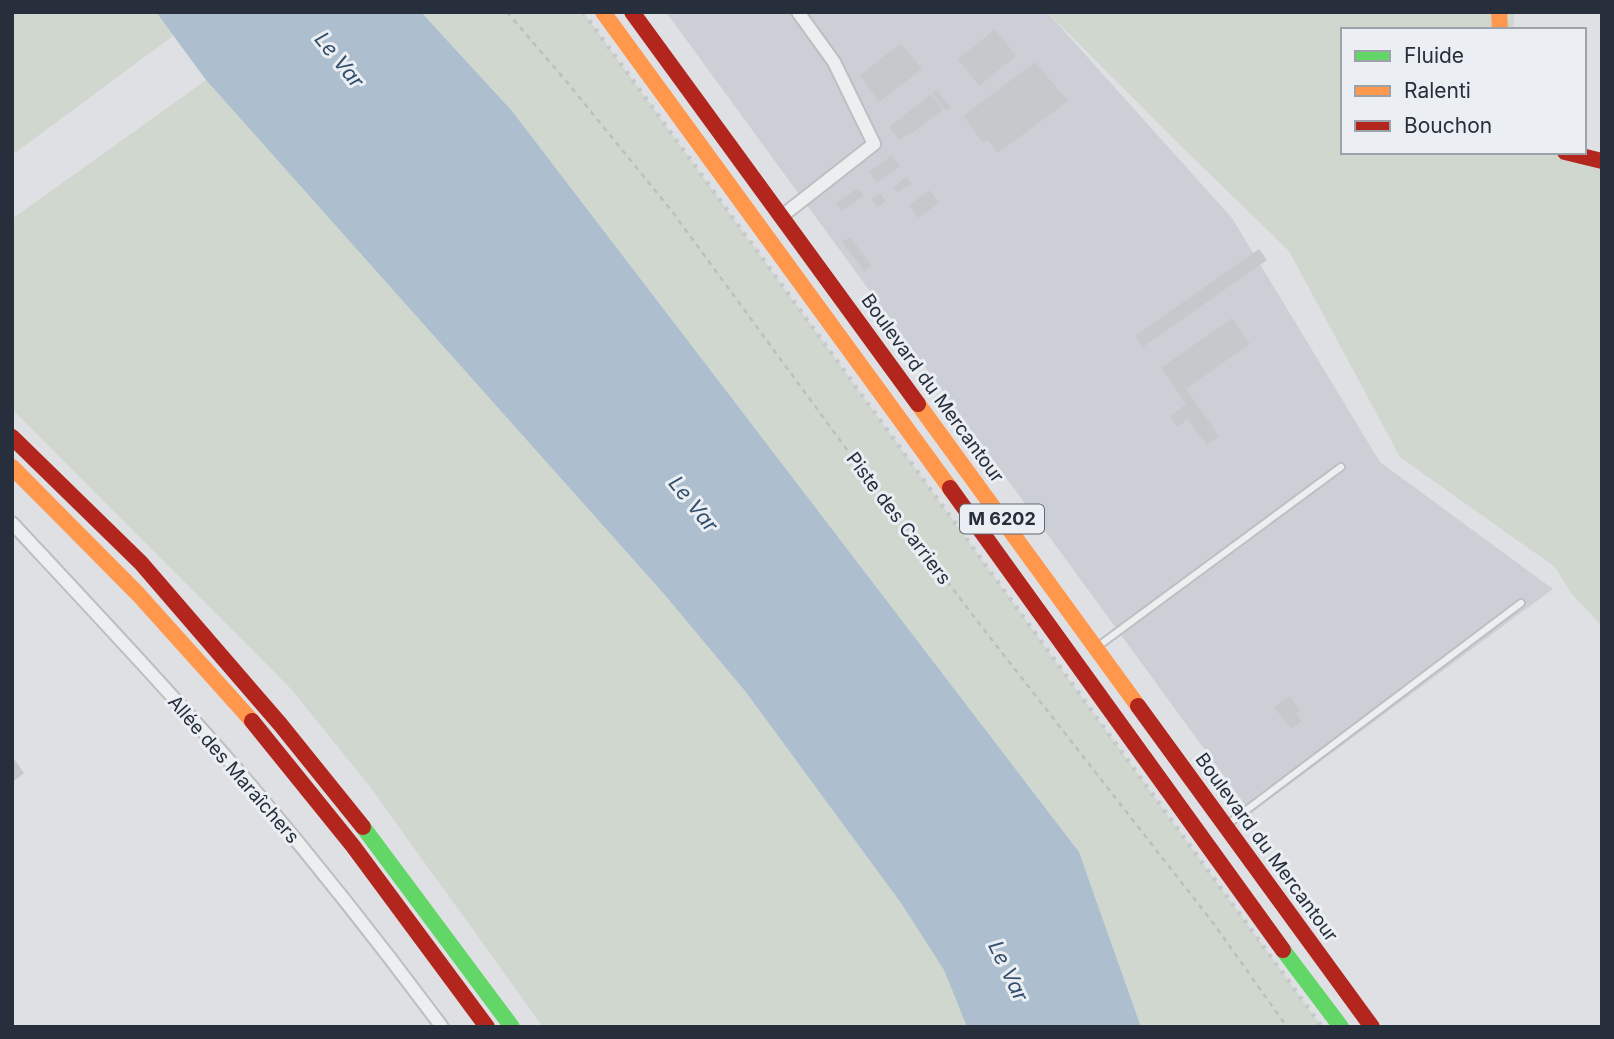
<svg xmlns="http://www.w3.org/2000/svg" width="1614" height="1039" font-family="Inter,sans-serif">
	<rect width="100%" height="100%" fill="#dee0e3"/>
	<path fill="#ccd0d6" d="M666 12H1047L1232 218 1380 462 1553 589 1251 813Z"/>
	<path fill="#cfd7ce" d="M12 12H156L173 36 12 155Z
		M421 12H583L1322 1027H1141L1079 852 512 111Z
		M1047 12H1515L1513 30H1343V152H1584L1602 167V626L1571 593 1555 567 1400 457 1289 251 1182 147Z
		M206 80 664 594 745 691 901 903 944 970 967 1027H543L371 788 292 690 12 409V219Z"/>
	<path fill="#adbece" d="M156 12H421L512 111 1079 852 1141 1027H967L944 970 901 903 745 691 664 594 206 80Z"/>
	<path fill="#c6c8cb" d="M995 29 1016 56 979 86 958 59Z
		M901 43 922 69 879 102 860 75Z
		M1035 62 1068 101 998 153 988 140 983 143 963 116Z
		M936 90 951 107 946 111 932 93Z
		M931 94 943 110 911 134 910 133 899 140 889 127Z
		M892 155 900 166 877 183 869 172Z
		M907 176 912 183 898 193 893 187Z
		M858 188 864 195 842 211 836 203Z
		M929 190 939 203 918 218 909 205Z
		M880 193 886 201 877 208 871 199Z
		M850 237 872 266 865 272 842 242Z
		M1259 249 1267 260 1143 347 1135 336Z
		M1232 318 1250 344 1186 389 1219 436 1207 445 1188 419 1177 427 1170 416 1186 404 1161 368Z
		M1290 696 1300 710 1296 713 1302 721 1291 729 1274 707Z
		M14 759 24 773 12 782V760Z"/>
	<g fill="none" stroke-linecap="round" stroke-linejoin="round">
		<g stroke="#bcbec1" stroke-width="10">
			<path id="lane" d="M1097 647 1341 467
				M1228 824 1521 603"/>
		</g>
		<g stroke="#bcbec1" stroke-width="16">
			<path id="street" d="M782 216 874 144 834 62 798 12
				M12 523C93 610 174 696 251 786 317 864 381 945 442 1027"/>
		</g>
		<path stroke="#bcbfc2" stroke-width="2.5" stroke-dasharray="5 5" stroke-linecap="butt" d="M507 12 566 81 671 210 853 458 985 631 1214 924 1287 1027"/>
		<use href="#lane" stroke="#edeef0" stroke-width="6"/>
		<use href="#street" stroke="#edeef0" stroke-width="12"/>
		<path stroke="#63d668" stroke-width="16" d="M363 827 512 1027
			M1283 950 1341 1027"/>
		<path stroke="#ff974d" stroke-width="16" d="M603 12 950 488
			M1499 12 1500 30
			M918 404 1138 706
			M12 467 138 594 252 721"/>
		<path stroke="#b3261e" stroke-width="16" d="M632 12 918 404
			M1565 152 1602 161
			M12 437 141 563 280 724 363 827
			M950 488 1283 950
			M1138 706 1372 1027
			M252 721 353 846 487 1027"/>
		<path stroke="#c6c8cb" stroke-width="4.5" stroke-dasharray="3.5 7" stroke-linecap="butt" d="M583 12 1322 1027"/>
	</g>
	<g text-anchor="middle" stroke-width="6" stroke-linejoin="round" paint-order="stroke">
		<rect fill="#ebeff3" stroke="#616972" stroke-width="2" x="960" y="504.5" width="84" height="29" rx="5"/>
		<g font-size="18" font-weight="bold" fill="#262f3b">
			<text x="1002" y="525">M 6202</text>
		</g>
		<g font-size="19" fill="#262f3b" stroke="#ebeff3">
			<text transform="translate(933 388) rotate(54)" y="7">Boulevard du Mercantour</text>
			<text transform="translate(899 518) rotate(53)" y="7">Piste des Carriers</text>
			<text transform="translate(234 769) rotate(49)" y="7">Allée des Maraîchers</text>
			<text transform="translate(1267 847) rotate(54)" y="7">Boulevard du Mercantour</text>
		</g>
		<g font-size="21" font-style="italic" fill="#334f6d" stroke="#ebeff3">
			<text transform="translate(339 60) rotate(51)" y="7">Le Var</text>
			<text transform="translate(693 504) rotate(51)" y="7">Le Var</text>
			<text transform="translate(1008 971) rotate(64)" y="7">Le Var</text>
		</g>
	</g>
	<rect width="1614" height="1039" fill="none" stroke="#262f3b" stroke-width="28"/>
	<rect x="1341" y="28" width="245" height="126" fill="#ebeff3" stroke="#9ca2a9" stroke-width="2"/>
	<rect x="1355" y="51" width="35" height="10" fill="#63d668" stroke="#9ca2a9" stroke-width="2"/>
	<text x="1404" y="63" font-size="21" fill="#262f3b">Fluide</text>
	<rect x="1355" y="86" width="35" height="10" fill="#ff974d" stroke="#9ca2a9" stroke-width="2"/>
	<text x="1404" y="98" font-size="21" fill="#262f3b">Ralenti</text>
	<rect x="1355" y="121" width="35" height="10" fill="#b3261e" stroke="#9ca2a9" stroke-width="2"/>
	<text x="1404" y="133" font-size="21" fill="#262f3b">Bouchon</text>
</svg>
